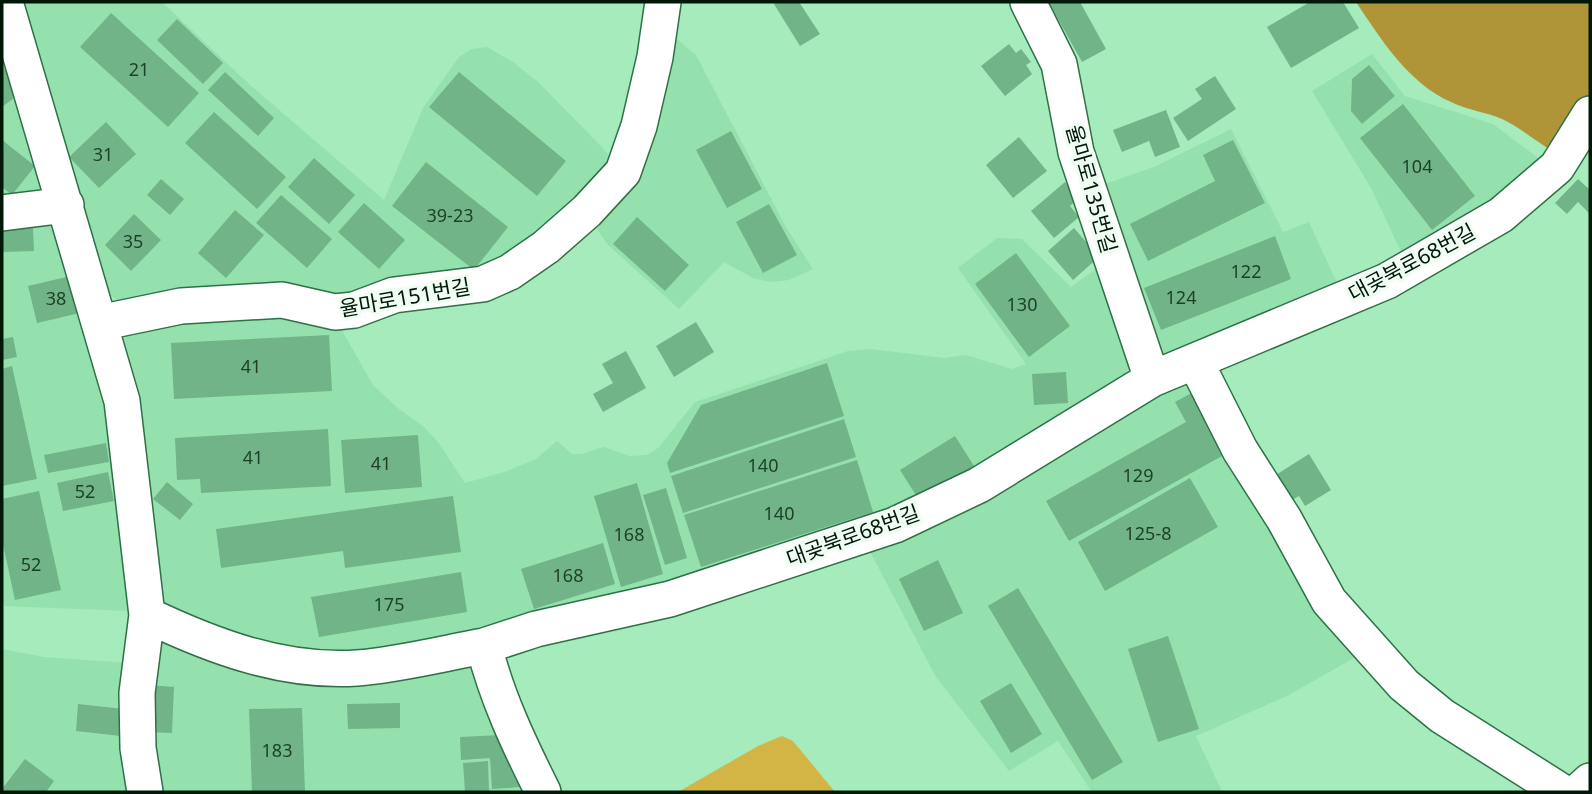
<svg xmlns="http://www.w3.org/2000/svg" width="1592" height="794" font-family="'Noto Sans','Noto Sans KR',sans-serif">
	<rect width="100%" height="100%" fill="#a6ebbb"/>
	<path fill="#95e1ad" d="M17 2H162L249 84 384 200 423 108 459 57 472 49 487 47 513 62 537 81 603 148 616 165 510 264 364 296 118 301 109 294 101 272Z
		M2 23 46 197 2 204Z
		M671 34 696 55 787 229 813 269 789 280 771 282 753 278 724 262 679 309 608 245 591 220Z
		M1372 54 1405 96 1493 124 1545 163 1521 184 1404 258 1371 188 1312 91Z
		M1231 129 1283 232 1309 222 1338 285 1167 360 1156 354 1100 186 1156 166Z
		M61 215 104 370 134 603 128 611 4 606 2 597V222Z
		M997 238 1022 239 1071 287 1101 265 1131 363 1124 377 897 516 675 587 361 657 283 653 157 608 109 327 279 307 339 325 373 385 399 409 423 426 438 442 465 483 504 472 536 459 557 441 572 454H581L604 447 630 456 647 455 658 448 695 402 848 351 871 349 944 358 966 355 1012 369 1026 364 958 268Z
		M1185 374 1354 647V658L1287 696 1196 736 1222 792H1092L1058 741 1009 771 936 677 868 548Z
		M161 636 199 650 468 660 480 668 533 792H151L144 727Z
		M2 649 44 657 128 663 135 792H2Z"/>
	<path fill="#d3b546" d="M782 736 793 741 835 792H678L758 746Z"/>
	<path fill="#af9537" d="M1356 2H1590V96L1576 120 1552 151C1536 141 1519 127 1502 119 1486 112 1467 110 1451 102 1408 83 1381 39 1356 2Z"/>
	<path fill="#71b487" d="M777 2H799L820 34 800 46 774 4Z
		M1052 2H1080L1106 49 1082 62 1049 3Z
		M1310 2H1343L1359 28 1291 68 1267 27Z
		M111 13 199 93 168 127 80 47Z
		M177 19 223 63 203 84 157 40Z
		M1009 44 1016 53 1021 49 1031 62 1026 65 1032 74 1005 96 981 66Z
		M1369 65 1395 96 1362 124 1351 111 1352 79Z
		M2 66 22 92 2 107Z
		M225 72 274 118 258 136 208 90Z
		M459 72 566 161 537 196 429 107Z
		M1215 76 1236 109 1188 141 1173 118 1202 99 1195 89Z
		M1403 104 1475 196 1432 230 1360 138Z
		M1166 110 1180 147 1155 157 1149 141 1122 152 1113 130Z
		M214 112 286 177 257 209 185 143Z
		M106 122 136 154 99 188 69 157Z
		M731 131 762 189 727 208 696 150Z
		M1019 137 1047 171 1013 198 986 165Z
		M2 140 35 166 12 195 2 187Z
		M1233 140 1265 203 1148 261 1130 224 1215 181 1203 155Z
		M314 158 355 195 329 224 288 187Z
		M426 162 508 227 474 270 392 206Z
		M161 179 184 199 170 215 147 195Z
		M1578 179 1590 190V214L1578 202 1567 214 1555 203Z
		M1065 182 1079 198 1070 206 1079 217 1054 238 1031 211Z
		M281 195 332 239 307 268 256 223Z
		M364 203 405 240 379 269 338 232Z
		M769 204 797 255 763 273 736 222Z
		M235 210 264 235 226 278 198 253Z
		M134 214 161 240 131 271 105 245Z
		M637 217 689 265 665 291 613 244Z
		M33 228 34 251 2 252V229Z
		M1074 228 1099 257 1073 280 1048 251Z
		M1275 236 1291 279 1161 330 1144 288Z
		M1016 253 1070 326 1029 357 975 284Z
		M75 275 84 312 37 323 28 286Z
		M696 322 714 352 674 377 656 346Z
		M329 335 332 391 174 399 171 343Z
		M13 337 17 357 2 360V339Z
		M626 351 646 388 603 412 593 394 613 383 602 364Z
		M827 363 844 416 670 473 667 463 701 405Z
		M12 366 37 479 2 486V369Z
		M1066 372 1068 403 1034 405 1032 374Z
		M1197 390 1231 451 1069 541 1046 501 1186 422 1175 402Z
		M844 419 856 457 683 513 671 476Z
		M328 429 331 486 201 493 200 479 177 480 175 438Z
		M418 435 422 487 345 493 341 440Z
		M955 436 974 466 919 500 900 470Z
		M106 443 109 462 48 473 44 455Z
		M1309 454 1331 490 1305 506 1299 496 1287 503 1271 478Z
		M857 460 873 512 701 567 684 515Z
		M108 472 114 501 63 511 57 483Z
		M1190 478 1218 527 1105 591 1078 542Z
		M167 482 193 504 180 520 153 499Z
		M637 483 663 574 621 587 594 496Z
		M666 488 687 558 665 565 643 495Z
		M39 491 61 590 15 600 2 540V499Z
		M453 496 461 552 345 568 343 551 221 568 216 529Z
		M603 543 615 584 534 609 521 569Z
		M938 560 963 613 924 631 899 579Z
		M461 572 467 612 319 637 311 597Z
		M1018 588 1123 762 1092 780 988 606Z
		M1168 636 1199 729 1158 742 1128 649Z
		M1011 683 1042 734 1011 753 980 701Z
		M149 685 174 687 172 733 147 732Z
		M400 703V728L348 729 347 704Z
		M78 704 124 709 121 736 76 731Z
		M302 708 305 792H252L249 709Z
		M500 735 521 787 492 789 490 758 461 760 460 737Z
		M25 759 54 781 46 792H2V789Z
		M488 761 489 792H465L463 763Z"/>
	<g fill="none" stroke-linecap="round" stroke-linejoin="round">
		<g stroke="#2d7147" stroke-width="38">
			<path id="minor" d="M5 2 122 401 147 615 137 693 138 748 145 792
				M1028 2 1059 64 1076 152 1152 379
				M2 213 66 205
				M99 323 181 306 282 300 335 312 354 310 394 295 483 284 510 272 546 247 587 211 623 172 639 126 655 57 663 2
				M1195 361 1240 450 1284 519 1329 601 1404 685 1442 716 1562 792
				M147 615C212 646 283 673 357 668 397 665 445 653 484 646
				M543 792C519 744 497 698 484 646L536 629 670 599 895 525 979 485 1152 379 1387 281 1501 215 1557 167 1590 114
				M1578 792 1590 781"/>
		</g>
		<use href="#minor" stroke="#fff" stroke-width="35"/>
	</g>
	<g text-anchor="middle" stroke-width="7" stroke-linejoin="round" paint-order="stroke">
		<g font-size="18" fill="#1c3f28">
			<text x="139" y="76">21</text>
			<text x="103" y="161">31</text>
			<text x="1417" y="173">104</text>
			<text x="450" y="222">39-23</text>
			<text x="133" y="248">35</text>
			<text x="1246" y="278">122</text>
			<text x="1181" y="304">124</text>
			<text x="56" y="305">38</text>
			<text x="1022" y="311">130</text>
			<text x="251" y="373">41</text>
			<text x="253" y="464">41</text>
			<text x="381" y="470">41</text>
			<text x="763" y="472">140</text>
			<text x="1138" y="482">129</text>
			<text x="85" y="498">52</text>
			<text x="779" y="520">140</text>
			<text x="1148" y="540">125-8</text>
			<text x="629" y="541">168</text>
			<text x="31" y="571">52</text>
			<text x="568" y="582">168</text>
			<text x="389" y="611">175</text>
			<text x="277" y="757">183</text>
		</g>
		<g font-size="21" fill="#001808" stroke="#f0fdf3">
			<text transform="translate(1091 189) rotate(74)" y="7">율마로135번길</text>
			<text transform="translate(1412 263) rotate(-28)" y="7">대곶북로68번길</text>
			<text transform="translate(405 298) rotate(-10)" y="7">율마로151번길</text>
			<text transform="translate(853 536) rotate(-20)" y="7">대곶북로68번길</text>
		</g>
	</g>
	<rect width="1592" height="794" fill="none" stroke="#001808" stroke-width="7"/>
</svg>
